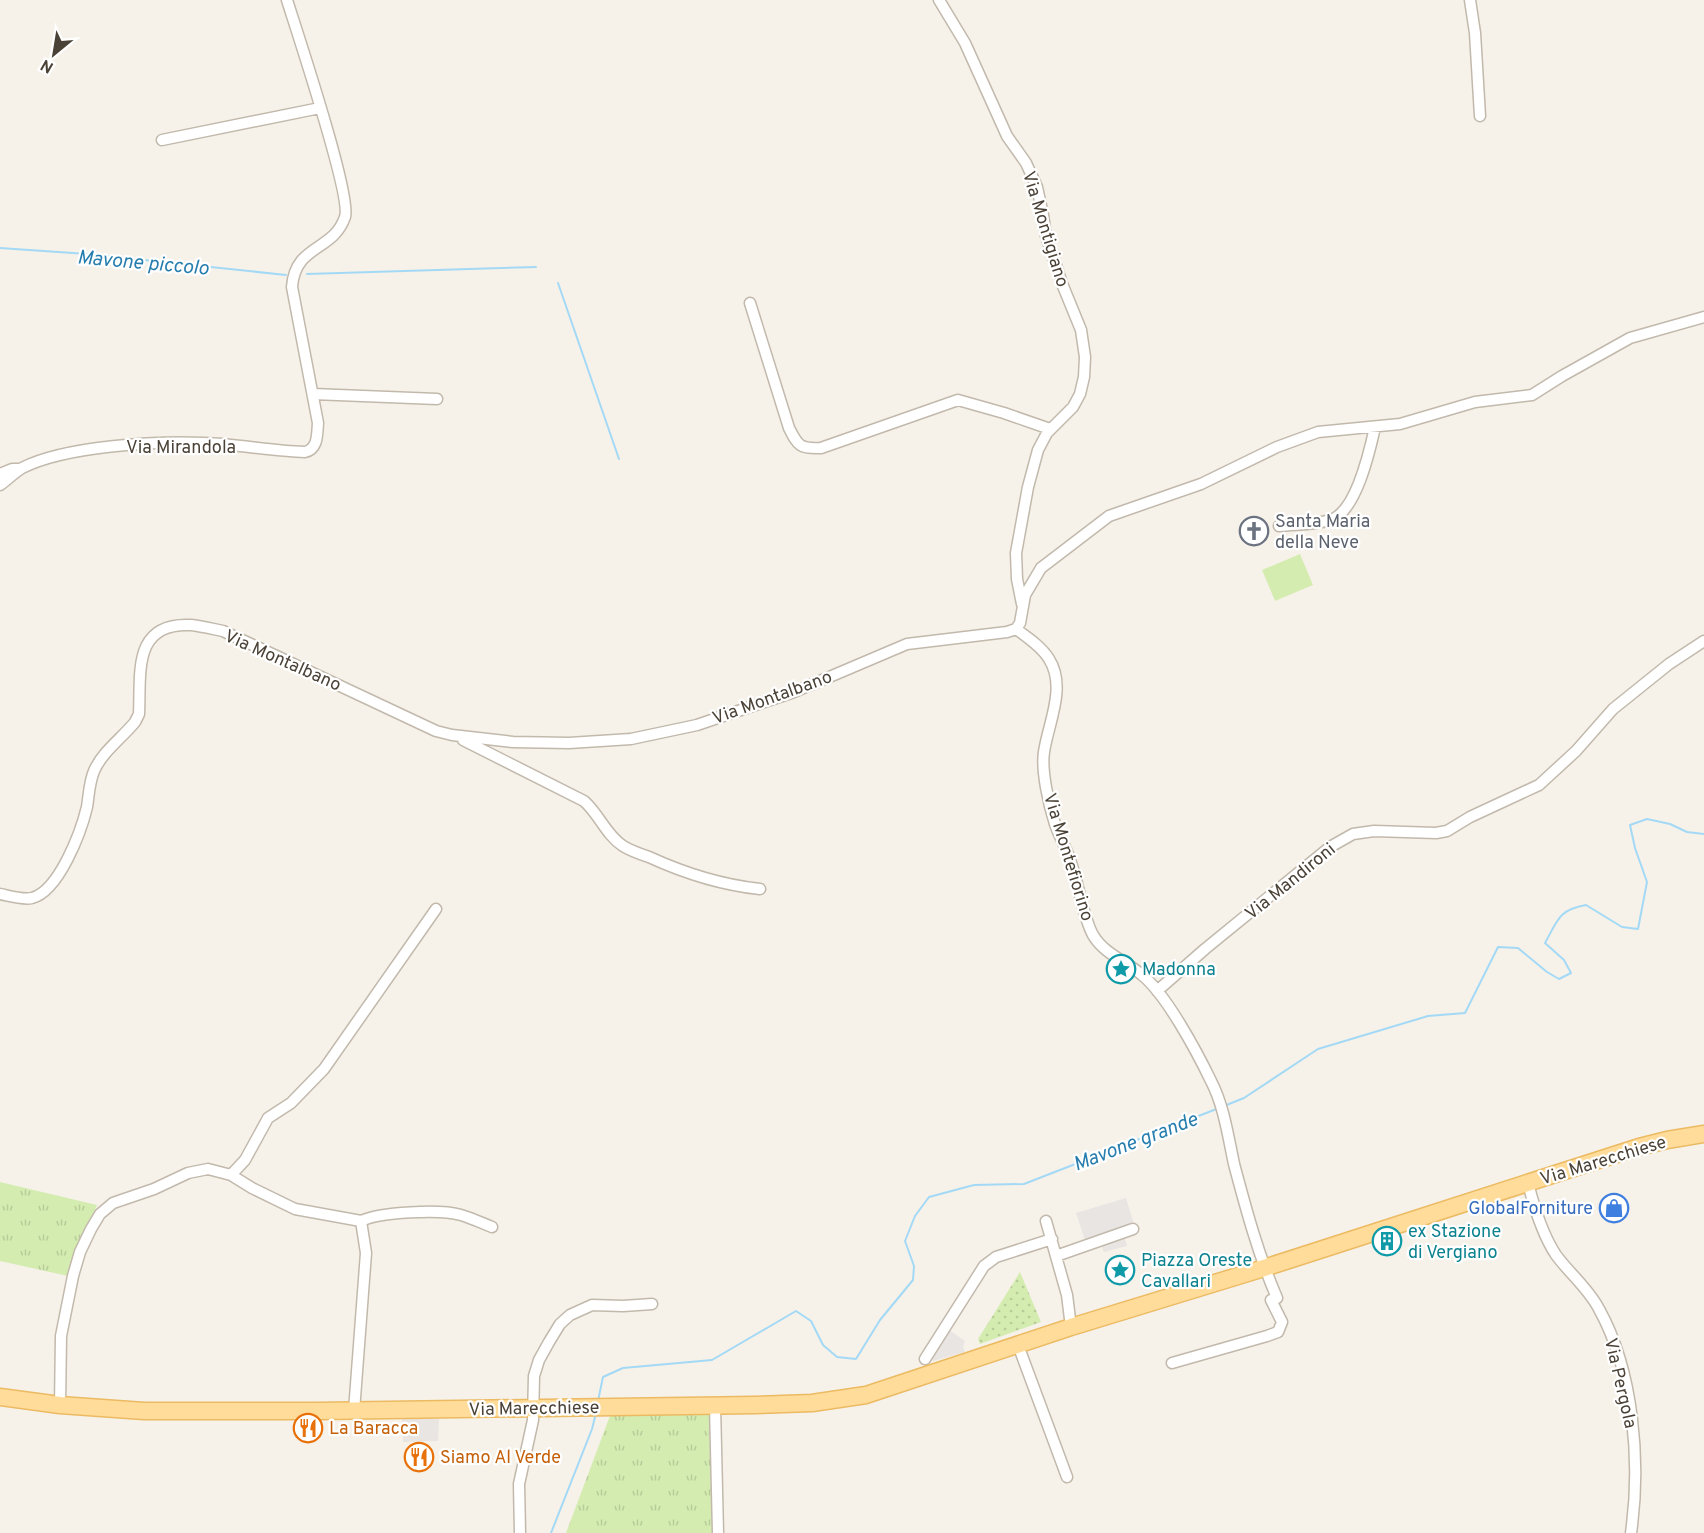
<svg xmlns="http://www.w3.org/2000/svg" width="1704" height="1533" font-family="Overpass,sans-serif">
	<defs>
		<pattern id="grass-tufts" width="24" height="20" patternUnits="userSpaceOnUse" patternTransform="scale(1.5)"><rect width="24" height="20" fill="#d5ecb1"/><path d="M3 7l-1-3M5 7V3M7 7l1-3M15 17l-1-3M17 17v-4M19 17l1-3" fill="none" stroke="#b8cc99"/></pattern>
		<pattern id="park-dots" width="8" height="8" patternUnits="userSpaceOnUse" patternTransform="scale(1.5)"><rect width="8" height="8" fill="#d5ecb1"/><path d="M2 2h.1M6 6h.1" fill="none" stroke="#b8cc99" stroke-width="1.8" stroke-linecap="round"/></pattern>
	</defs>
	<rect width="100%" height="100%" fill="#f6f2ea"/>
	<path fill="url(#grass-tufts)" d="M0 1182 97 1205 68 1276 0 1261Z
		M611 1413 709 1415 712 1533H566Z"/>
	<path fill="url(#park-dots)" d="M1020 1272 1041 1322 980 1344 978 1339Z"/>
	<path fill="#d5ecb1" d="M1300 554 1313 585 1275 601 1262 570Z"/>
	<path fill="#e8e5e2" d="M1126 1198 1136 1231 1124 1235 1127 1246 1104 1252 1100 1242 1087 1246 1076 1213Z
		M949 1330 965 1341 963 1347 965 1352 933 1361 930 1356Z
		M402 1418 439 1419 438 1441 403 1442Z"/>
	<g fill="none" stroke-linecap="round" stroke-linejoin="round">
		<path stroke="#a4d9f6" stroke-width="2" d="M0 248 87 254 286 275
			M307 274 536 267
			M558 283 619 459
			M1224 1106 1244 1098 1318 1049 1428 1016 1465 1013 1498 947 1518 948 1547 972 1559 979 1571 973 1564 960 1545 943C1558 920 1558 910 1586 905L1622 927 1638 929 1647 882 1635 848 1630 825 1647 819 1670 824 1687 832 1704 834
			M598 1401 603 1377 623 1368 712 1360 796 1311 811 1321 823 1345 837 1357 856 1359 880 1320 913 1280 914 1266 905 1241 915 1216 929 1197 974 1185 1024 1184 1219 1108
			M551 1533 592 1429 596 1413"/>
		<g stroke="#c2b9ac" stroke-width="13">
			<path id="street" d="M939 0 965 43 1007 136 1026 163 1037 187 1043 215 1046 236 1063 286 1081 330 1085 357 1084 377 1080 394 1073 407 1047 433 1038 450 1028 487 1016 553 1017 579 1022 604
				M1470 0 1475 33 1480 116
				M162 140 320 108
				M750 303 789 428C798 446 800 449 821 448L958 400 1004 413 1050 429
				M313 394 437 399
				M0 474 12 469H19
				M0 485C7 480 14 473 22 468 65 446 155 441 204 443 237 444 271 451 305 452 318 449 317 435 318 423L292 287C295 244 333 252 345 217 352 197 297 32 287 0
				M1279 526C1295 524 1315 525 1330 520 1356 513 1370 450 1375 427
				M1016 629C1027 637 1042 647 1049 659 1067 687 1048 724 1044 752 1041 771 1049 805 1055 824 1060 838 1068 851 1072 866 1079 886 1083 917 1093 935 1104 954 1126 961 1142 975 1166 994 1197 1052 1211 1081 1224 1106 1228 1136 1234 1164 1246 1209 1258 1254 1277 1298L1271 1300 1282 1322 1278 1332 1267 1336 1172 1363
				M1016 629 1020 623 1025 595 1041 568 1109 516 1201 484 1277 447 1318 432 1400 424 1475 402 1532 395 1562 376 1630 338 1704 317
				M463 740 584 801C599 814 606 835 623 846 631 851 640 854 649 857 684 873 722 885 760 889
				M0 894C10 896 22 900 32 898 59 891 81 832 87 807 89 795 89 783 94 771 102 752 122 738 135 722L139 714C141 673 132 622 191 625 201 626 213 629 223 631L436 731 452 735 513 742 569 743 631 739 697 725 794 692 907 644 1007 632 1016 629
				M1157 991 1205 949 1330 847 1353 834 1374 831 1436 833 1447 831 1470 817 1539 785 1576 751 1613 709 1669 664 1704 641
				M231 1175 245 1160 268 1118 291 1103 324 1069 436 909
				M1528 1183C1534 1207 1542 1234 1556 1255 1570 1274 1588 1288 1599 1309 1634 1372 1641 1463 1631 1533
				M361 1221C380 1212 440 1209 461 1215 471 1218 482 1223 492 1227
				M1046 1221 1067 1295 1071 1327
				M1056 1256 1133 1229
				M1018 1345 1067 1477
				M925 1359 984 1266 996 1257 1052 1239
				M60 1405 61 1336 73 1276 80 1252 91 1229 100 1214 113 1203 154 1189 188 1173 208 1169 231 1175 252 1188 295 1209 361 1221 366 1253 354 1411
				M715 1405 718 1533
				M520 1533 519 1484 533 1420 534 1376 539 1360 549 1342 560 1324 570 1315 592 1305 623 1306 652 1304"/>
		</g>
		<g stroke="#ecba62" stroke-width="19">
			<path id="primary" d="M0 1397 60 1405 144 1411H318L755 1405 812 1403 866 1395 1071 1327 1264 1268 1639 1147 1667 1140 1704 1134"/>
		</g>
		<use href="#street" stroke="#fff" stroke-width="10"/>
		<use href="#primary" stroke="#ffdc9a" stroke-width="16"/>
	</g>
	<defs>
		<g id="church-ring" transform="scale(1.5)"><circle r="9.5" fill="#fff" stroke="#6b7280" stroke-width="1.5"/><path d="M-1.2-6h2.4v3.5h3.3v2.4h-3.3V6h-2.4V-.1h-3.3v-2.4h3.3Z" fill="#6b7280"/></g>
		<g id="sight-ring" transform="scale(1.5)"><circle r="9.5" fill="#fff" stroke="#0f9aa8" stroke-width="1.5"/><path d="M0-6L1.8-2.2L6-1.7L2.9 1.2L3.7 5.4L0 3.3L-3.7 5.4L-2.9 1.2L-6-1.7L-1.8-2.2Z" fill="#0f9aa8"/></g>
		<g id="shop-ring" transform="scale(1.5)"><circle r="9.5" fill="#fff" stroke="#3f7fe0" stroke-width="1.5"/><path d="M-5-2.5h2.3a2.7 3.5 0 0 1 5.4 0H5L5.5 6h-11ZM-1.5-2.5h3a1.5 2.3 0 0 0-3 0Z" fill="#3f7fe0"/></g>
		<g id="building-ring" transform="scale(1.5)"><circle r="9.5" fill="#fff" stroke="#0f9aa8" stroke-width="1.5"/><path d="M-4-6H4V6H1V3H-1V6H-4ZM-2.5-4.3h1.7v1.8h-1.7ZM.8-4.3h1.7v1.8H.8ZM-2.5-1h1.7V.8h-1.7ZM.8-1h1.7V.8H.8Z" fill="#0f9aa8"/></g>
		<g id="restaurant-ring" transform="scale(1.5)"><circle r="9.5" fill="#fff" stroke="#e8710a" stroke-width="1.5"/><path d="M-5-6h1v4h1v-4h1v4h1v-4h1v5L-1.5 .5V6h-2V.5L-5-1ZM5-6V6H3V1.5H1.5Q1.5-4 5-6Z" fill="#e8710a"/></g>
	</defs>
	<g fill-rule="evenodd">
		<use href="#church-ring" x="1254" y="531"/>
		<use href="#sight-ring" x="1121" y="969"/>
		<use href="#shop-ring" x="1614" y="1208"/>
		<use href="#building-ring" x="1387" y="1241"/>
		<use href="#sight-ring" x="1120" y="1270"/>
		<use href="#restaurant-ring" x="308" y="1428"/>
		<use href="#restaurant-ring" x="419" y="1457"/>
	</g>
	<g text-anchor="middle" stroke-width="4.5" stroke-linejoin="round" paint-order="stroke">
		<g font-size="18" fill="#4b4237" stroke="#fff">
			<text transform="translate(1046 229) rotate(73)" y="6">Via Montigiano</text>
			<text x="181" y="453">Via Mirandola</text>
			<text transform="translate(283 660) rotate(24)" y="6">Via Montalbano</text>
			<text transform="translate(772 697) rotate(-20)" y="6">Via Montalbano</text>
			<text transform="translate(1069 857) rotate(73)" y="6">Via Montefiorino</text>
			<text transform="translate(1290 881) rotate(-39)" y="6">Via Mandironi</text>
			<text transform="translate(1603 1160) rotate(-17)" y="6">Via Marecchiese</text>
			<text transform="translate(1621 1383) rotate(77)" y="6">Via Pergola</text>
			<text transform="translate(534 1408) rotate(-1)" y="6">Via Marecchiese</text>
		</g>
		<g font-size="18" fill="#5b616d" stroke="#fff" text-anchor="start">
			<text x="1275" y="527">Santa Maria<tspan x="1275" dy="21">della Neve</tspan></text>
		</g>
		<g font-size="18" fill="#0d838f" stroke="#fff" text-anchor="start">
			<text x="1142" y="975">Madonna</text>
			<text x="1408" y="1237">ex Stazione<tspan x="1408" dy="21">di Vergiano</tspan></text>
			<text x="1141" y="1266">Piazza Oreste<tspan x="1141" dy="21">Cavallari</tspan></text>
		</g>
		<g font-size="18" fill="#366cbe" stroke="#fff" text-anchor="end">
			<text x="1593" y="1214">GlobalForniture</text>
		</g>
		<g font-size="18" fill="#c56008" stroke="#fff" text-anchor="start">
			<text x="329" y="1434">La Baracca</text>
			<text x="440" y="1463">Siamo Al Verde</text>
		</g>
		<g font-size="20" font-style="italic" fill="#267dae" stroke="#fff">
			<text transform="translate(143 262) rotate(5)" y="7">Mavone piccolo</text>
			<text transform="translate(1135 1141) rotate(-21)" y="7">Mavone grande</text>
		</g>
	</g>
	<g transform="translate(54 54) rotate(210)" stroke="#ffffff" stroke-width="4.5" paint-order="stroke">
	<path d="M0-4.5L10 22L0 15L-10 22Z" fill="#4b4237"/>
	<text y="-9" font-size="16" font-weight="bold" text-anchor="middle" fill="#4b4237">N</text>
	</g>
</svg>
